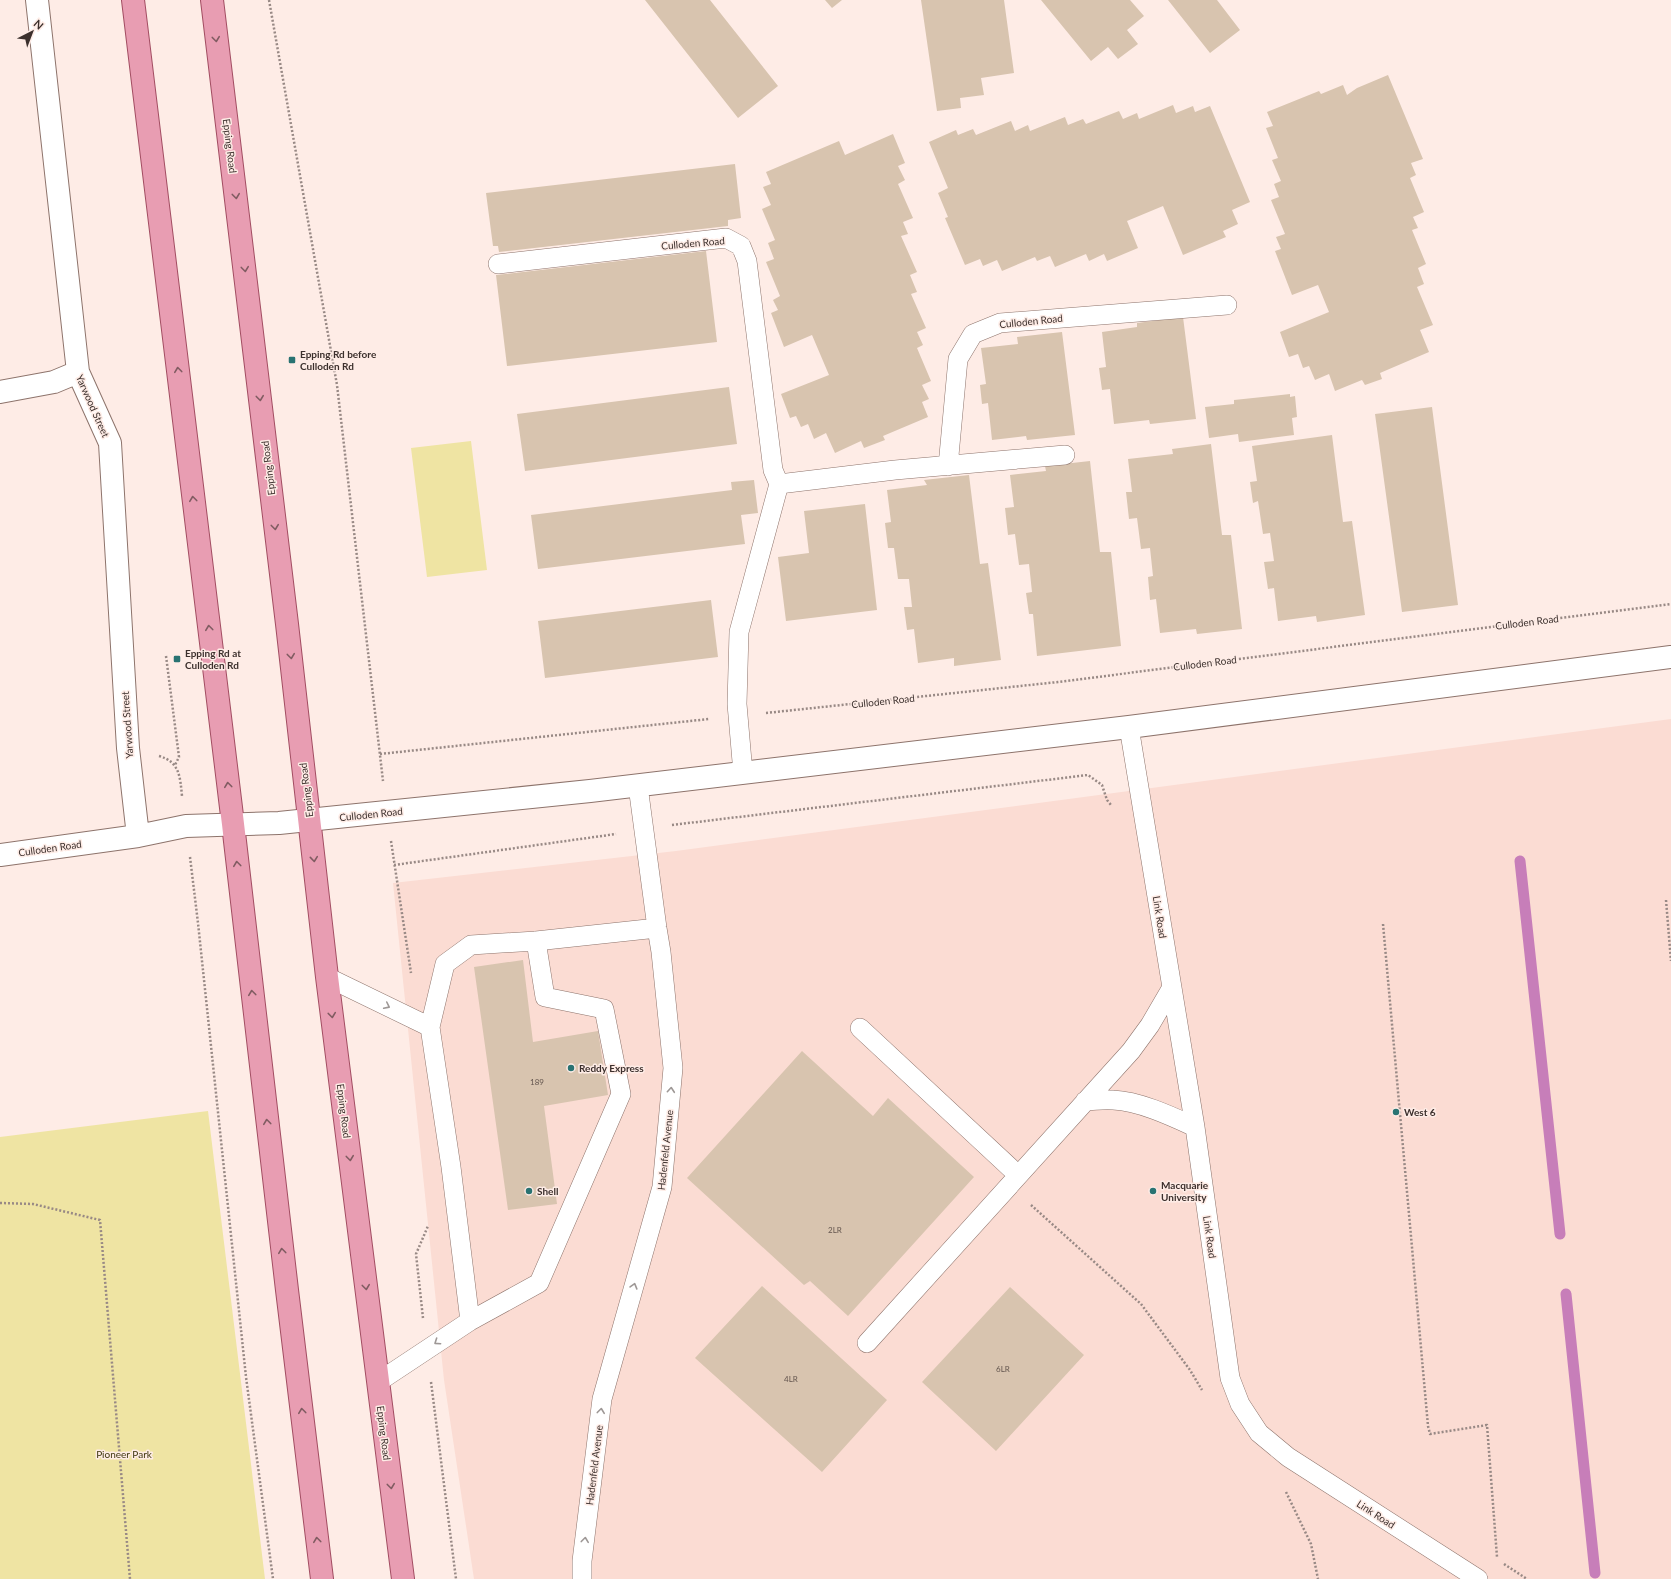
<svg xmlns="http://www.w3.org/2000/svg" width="1671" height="1579" font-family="Lato,sans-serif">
	<rect width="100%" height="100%" fill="#feece6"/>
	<path fill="#fbdcd3" d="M1671 719V1579H474L444 1380 393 883 676 851Z"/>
	<path fill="#efe4a3" d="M471 441 487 570 427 577 411 448Z
		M208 1111 265 1579H0V1137Z"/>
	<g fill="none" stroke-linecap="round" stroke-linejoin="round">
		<path stroke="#c77eb9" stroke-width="11" d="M1520 861 1560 1234
			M1566 1294 1595 1573"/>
	</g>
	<path fill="#d8c4af" d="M645 0H710L778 86 738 118Z
		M825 0H842L832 8Z
		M921 0H1004L1014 73 981 78 984 95 960 98 961 108 937 111Z
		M1041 0H1130L1144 16 1127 30 1138 44 1118 59 1108 47 1091 61Z
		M1168 0H1217L1240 30 1210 53Z
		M1388 75 1423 159 1411 163 1416 175 1410 178 1424 212 1413 217 1418 228 1412 230 1426 264 1418 268 1424 284 1417 287 1433 325 1420 330 1429 352 1380 373 1382 379 1365 385 1362 380 1335 391 1329 374 1315 380 1309 366 1303 368 1298 354 1289 357 1280 332 1329 312 1318 285 1292 295 1275 251 1281 249 1276 237 1285 234 1271 200 1279 197 1274 184 1281 181 1272 160 1278 158 1266 128 1273 126 1267 112 1319 91 1321 94 1343 85 1347 95 1357 88Z
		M1173 105 1176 113 1193 106 1195 112 1210 106 1250 202 1232 210 1238 224 1223 231 1226 237 1183 255 1163 206 1127 221 1138 248 1107 261 1104 254 1089 261 1086 254 1055 267 1050 256 1037 261 1035 257 1002 271 997 260 983 266 980 259 965 265 945 218 948 217 938 193 948 188 929 142 956 130 958 135 973 129 976 135 1011 121 1015 131 1028 125 1030 131 1065 117 1068 125 1083 119 1086 124 1119 111 1123 119 1137 113 1139 119Z
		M893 134 905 163 898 166 905 180 898 184 913 218 903 222 908 234 901 236 917 272 910 275 917 292 911 294 926 328 917 332 923 345 917 348 931 381 922 385 929 399 922 402 928 417 883 436 885 440 864 448 861 441 835 453 826 433 814 439 808 424 801 427 796 416 790 418 781 394 829 375 812 335 784 347 771 313 778 310 773 300 780 296 766 262 774 259 768 243 775 240 762 209 771 205 763 187 771 184 766 172 839 141 845 155Z
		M735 164 741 218 728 220V226L499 252 498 246H493L486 193Z
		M706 251 717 342 507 366 496 275Z
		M1183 317 1196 419 1150 424 1149 420 1114 424 1110 389 1102 390 1099 368 1106 367 1102 332 1137 327V323Z
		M1062 332 1075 435 1027 440 1026 436 992 440 988 403 982 404 980 385 986 384 981 348 1018 344 1017 337Z
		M729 387 737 444 525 471 517 414Z
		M1290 394V397L1295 396 1297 417 1292 418 1294 435 1239 442 1238 434 1209 438 1205 407 1234 404V400Z
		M1432 407 1458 605 1402 612 1375 414Z
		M1332 435 1343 522 1352 521 1365 615 1317 622 1316 616 1278 621 1274 588 1268 589 1264 562 1274 561 1270 533 1263 534 1258 501 1253 503 1250 482 1257 481 1252 446Z
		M1211 444 1222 535H1231L1242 629 1197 634 1196 629 1160 633 1156 599 1150 600 1148 577 1153 576 1150 548 1141 549 1137 518 1129 519 1126 492H1132L1128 459 1173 454 1172 449Z
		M1090 461 1100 552H1111L1121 646 1037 656 1033 614H1029L1026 593 1032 592 1029 564 1019 565 1015 534 1008 535 1005 508 1014 507 1010 475 1046 471 1045 466Z
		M969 475 980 564 988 563 1001 660 954 666V658L918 663 914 629 907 630 904 607H912L909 579H898L894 548H888L885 523 891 522 887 490 927 485 924 480Z
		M754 480 758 513 741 515 745 544 538 569 531 515 732 490 731 482Z
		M865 504 877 610 786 621 778 557 809 553 804 511Z
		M711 600 718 657 545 678 538 621Z
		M523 960 533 1042 598 1031 608 1095 544 1106 557 1204 508 1210 474 967Z
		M802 1051 873 1116 888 1098 974 1177 848 1316 810 1281 804 1285 687 1178Z
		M762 1286 887 1400 822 1472 695 1358Z
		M1010 1287 1084 1355 996 1451 922 1382Z"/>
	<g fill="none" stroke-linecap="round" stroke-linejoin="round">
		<g stroke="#8d736b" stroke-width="20">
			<path id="service" d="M498 264 726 238 741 246 747 261 773 470 779 484 739 632 737 704 743 773
				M948 466 958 359 973 334 1000 323 1227 305
				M779 484 895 470 1065 455
				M1129 727 1195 1127 1230 1378 1240 1404 1259 1433 1288 1457 1478 1579
				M327 977 430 1027
				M860 1028 1018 1175
				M1085 1101C1094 1101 1103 1099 1113 1100 1139 1101 1171 1116 1195 1127
				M470 1321 451 1167 430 1027 445 964 471 945 536 941 657 928
				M867 1343 1131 1051 1150 1025 1171 989
				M378 1382 470 1321 539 1283 621 1094 604 1009 545 997 536 941
				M582 1579V1561L602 1399 662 1187 673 1068 661 952 657 928 638 786"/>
		</g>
		<g stroke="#8d736b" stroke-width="24">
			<path id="minor" d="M37 0 78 372 110 443 128 748 138 836
				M0 392 54 382 78 372
				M0 855 138 836 186 826 279 823 590 791 1129 727 1671 657"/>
		</g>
		<g stroke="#a24d62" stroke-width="24">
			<path id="primary" d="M133 0 233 824 287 1290 322 1579
				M212 0 287 624 327 977 403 1579"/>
		</g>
		<path stroke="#988985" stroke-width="2.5" stroke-dasharray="2 2" stroke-linecap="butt" d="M269 0 337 385 383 781
			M166 656 179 757 175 765
			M766 713 1058 682 1671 604
			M380 754 709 719
			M159 756C180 762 180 777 182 796
			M672 825 1088 775 1102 785 1107 800 1111 805
			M391 841 411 973
			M190 857 198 923 246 1377 273 1579
			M394 865 616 834
			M1666 900 1671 961
			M1383 924 1428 1426 1430 1434 1487 1425 1497 1557
			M0 1203 33 1204 100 1220 130 1579
			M1031 1205 1141 1304 1190 1370 1202 1390
			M423 1318 416 1254 428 1226
			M431 1382 456 1579
			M1286 1492 1311 1544 1318 1579
			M1504 1564 1527 1579"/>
		<use href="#service" stroke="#fff" stroke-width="19"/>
		<use href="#minor" stroke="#fff" stroke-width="22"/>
		<use href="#primary" stroke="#e89db2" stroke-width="22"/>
	</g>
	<defs><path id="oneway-chevron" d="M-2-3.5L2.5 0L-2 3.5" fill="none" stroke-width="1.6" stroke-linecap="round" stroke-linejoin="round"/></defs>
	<g stroke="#815c62">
		<use href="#oneway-chevron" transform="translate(216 39) rotate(83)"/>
		<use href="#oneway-chevron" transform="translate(236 196) rotate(83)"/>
		<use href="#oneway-chevron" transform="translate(245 269) rotate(83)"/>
		<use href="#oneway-chevron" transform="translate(178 370) rotate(-97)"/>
		<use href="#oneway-chevron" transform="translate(260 398) rotate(83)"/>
		<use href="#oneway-chevron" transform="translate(193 499) rotate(-97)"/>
		<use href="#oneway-chevron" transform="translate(275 527) rotate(83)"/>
		<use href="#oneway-chevron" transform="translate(209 628) rotate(-97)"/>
		<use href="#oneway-chevron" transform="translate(291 656) rotate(83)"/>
		<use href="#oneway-chevron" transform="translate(228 785) rotate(-97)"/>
		<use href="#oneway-chevron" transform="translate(314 859) rotate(84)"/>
		<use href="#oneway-chevron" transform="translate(237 864) rotate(-97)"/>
		<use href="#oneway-chevron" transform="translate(252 993) rotate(-97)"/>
		<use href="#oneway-chevron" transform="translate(332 1015) rotate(83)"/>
		<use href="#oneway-chevron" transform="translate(267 1122) rotate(-97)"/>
		<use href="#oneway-chevron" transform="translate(350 1158) rotate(83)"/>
		<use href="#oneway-chevron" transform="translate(282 1251) rotate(-97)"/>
		<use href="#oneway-chevron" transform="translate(366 1287) rotate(83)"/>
		<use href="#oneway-chevron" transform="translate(302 1411) rotate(-97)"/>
		<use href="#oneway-chevron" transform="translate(391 1486) rotate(83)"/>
		<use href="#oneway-chevron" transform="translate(317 1540) rotate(-97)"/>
	</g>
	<g stroke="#9e9896">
		<use href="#oneway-chevron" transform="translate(387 1006) rotate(26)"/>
		<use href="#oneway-chevron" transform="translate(671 1090) rotate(-85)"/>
		<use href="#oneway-chevron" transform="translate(634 1286) rotate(-74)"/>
		<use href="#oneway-chevron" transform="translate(437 1342) rotate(146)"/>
		<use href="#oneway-chevron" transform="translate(601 1411) rotate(-83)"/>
		<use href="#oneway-chevron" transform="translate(585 1540) rotate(-83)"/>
	</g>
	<g fill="#297372" stroke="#feece6" stroke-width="1.5">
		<rect x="288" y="356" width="8" height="8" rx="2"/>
		<rect x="173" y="655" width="8" height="8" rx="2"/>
		<circle cx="571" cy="1068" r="4"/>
		<circle cx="1396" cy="1112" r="4"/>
		<circle cx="529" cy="1191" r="4"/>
		<circle cx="1153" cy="1191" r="4"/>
	</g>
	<g text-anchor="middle" stroke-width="3" stroke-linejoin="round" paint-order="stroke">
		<g font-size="8" fill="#63554e">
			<text x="537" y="1085">189</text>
			<text x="835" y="1233">2LR</text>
			<text x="1003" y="1372">6LR</text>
			<text x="791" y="1382">4LR</text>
		</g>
		<g font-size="10" fill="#3c302d" stroke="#feece6">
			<text transform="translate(230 146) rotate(83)" y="4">Epping Road</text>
			<text transform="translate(693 243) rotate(-5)" y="4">Culloden Road</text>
			<text transform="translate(1031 321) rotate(-6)" y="4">Culloden Road</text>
			<text transform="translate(93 406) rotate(66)" y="4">Yarwood Street</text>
			<text transform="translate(268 468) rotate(-97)" y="4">Epping Road</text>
			<text transform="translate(1527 622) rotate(-7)" y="4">Culloden Road</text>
			<text transform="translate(1205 663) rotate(-7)" y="4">Culloden Road</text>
			<text transform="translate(883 701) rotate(-6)" y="4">Culloden Road</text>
			<text transform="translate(127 725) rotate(-94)" y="4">Yarwood Street</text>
			<text transform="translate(306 790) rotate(-97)" y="4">Epping Road</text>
			<text transform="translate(371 814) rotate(-6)" y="4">Culloden Road</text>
			<text transform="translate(50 848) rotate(-8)" y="4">Culloden Road</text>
			<text transform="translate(1160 917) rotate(81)" y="4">Link Road</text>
			<text transform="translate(344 1111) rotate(83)" y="4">Epping Road</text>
			<text transform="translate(665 1150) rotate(-84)" y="4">Hadenfeld Avenue</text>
			<text transform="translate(1210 1237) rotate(82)" y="4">Link Road</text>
			<text transform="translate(384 1433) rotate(83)" y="4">Epping Road</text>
			<text transform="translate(594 1465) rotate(-83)" y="4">Hadenfeld Avenue</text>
			<text transform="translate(1376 1514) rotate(33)" y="4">Link Road</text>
		</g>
		<g font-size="10" font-weight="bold" fill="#3c302d" stroke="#feece6" text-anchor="start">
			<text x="300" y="358">Epping Rd before<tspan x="300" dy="12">Culloden Rd</tspan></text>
			<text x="185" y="657">Epping Rd at<tspan x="185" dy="12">Culloden Rd</tspan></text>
			<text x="579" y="1072">Reddy Express</text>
			<text x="1404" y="1116">West 6</text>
			<text x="1161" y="1189">Macquarie<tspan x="1161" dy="12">University</tspan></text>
			<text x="537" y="1195">Shell</text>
		</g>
		<g font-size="10" fill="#3f380e" stroke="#feece6">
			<text x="124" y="1458">Pioneer Park</text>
		</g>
	</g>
	<g transform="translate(32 32) rotate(42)" stroke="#feece6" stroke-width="3" paint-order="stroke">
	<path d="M0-3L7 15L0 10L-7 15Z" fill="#3c302d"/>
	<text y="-6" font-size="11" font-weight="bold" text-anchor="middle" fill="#3c302d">N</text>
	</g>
</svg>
